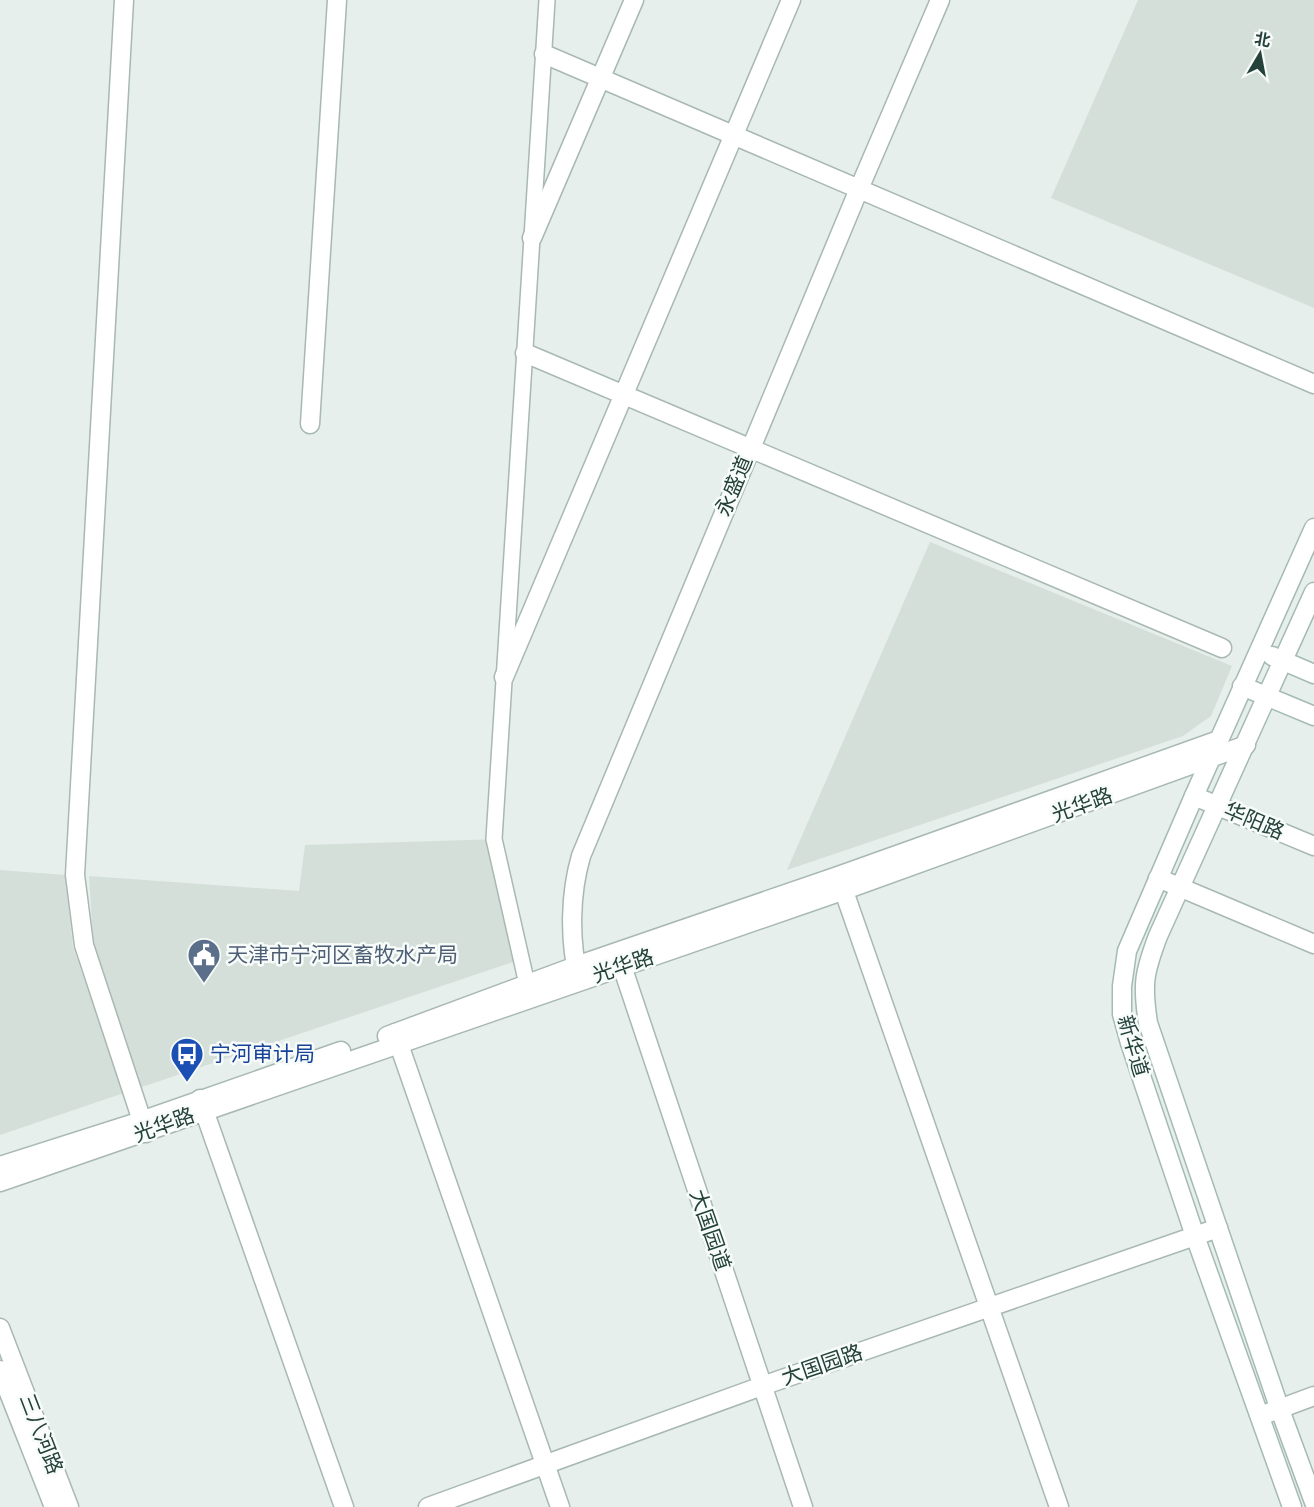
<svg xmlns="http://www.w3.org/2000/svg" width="1314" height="1507" font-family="'Public Sans','Noto Sans SC',sans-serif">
	<rect width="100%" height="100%" fill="#e6efeb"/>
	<path fill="#d4dfda" d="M1138 0H1314V308L1051 198Z
		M930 542 1232 666 1211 716 1183 736 787 870Z
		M501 839 525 958 139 1088 93 939 89 876 299 891 305 845Z
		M0 870 65 875 73 947 124 1093 0 1135Z"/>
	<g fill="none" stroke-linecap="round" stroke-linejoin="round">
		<g stroke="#a8b8b2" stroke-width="18">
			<path id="service" d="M529 993 494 839 547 0"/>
		</g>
		<g stroke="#a8b8b2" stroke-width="21">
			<path id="minor" d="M124 0 75 875 84 945 146 1133
				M544 54 1314 384
				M532 238 634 0
				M525 353 1222 648
				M310 424 337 0
				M504 677 791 0
				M1194 796 1314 846
				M839 877 1059 1507
				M1158 878 1314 944
				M618 954 803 1507
				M579 980C569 940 570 894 581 856L859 189 940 0
				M395 1033 560 1507
				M200 1099 344 1507
				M1260 1416 1314 1396
				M428 1507 762 1386 1218 1228"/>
		</g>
		<g stroke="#a8b8b2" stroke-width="21">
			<path id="tertiary" d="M387 1036 576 966 838 876 1219 740
				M0 1166 141 1121 341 1051
				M0 1182 842 891 1246 745
				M0 1328 69 1507
				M0 1370 54 1507"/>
		</g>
		<g stroke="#a4bbb3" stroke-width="21">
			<path id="secondary" d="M1314 592 1158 936C1144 973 1142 984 1148 1023L1279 1407 1314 1502
				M1272 656 1314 674
				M1242 686 1314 716
				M1292 1507 1195 1236 1130 1043 1122 1014V986L1127 951 1194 796 1314 528"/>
		</g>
		<use href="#service" stroke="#fff" stroke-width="15"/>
		<use href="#minor" stroke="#fff" stroke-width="18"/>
		<use href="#tertiary" stroke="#fff" stroke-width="18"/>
		<use href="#secondary" stroke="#fff" stroke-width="18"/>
	</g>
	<defs>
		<g id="civic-pin" transform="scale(1.725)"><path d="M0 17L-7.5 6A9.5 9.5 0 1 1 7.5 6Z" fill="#5c6f8a" stroke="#f7fbf9"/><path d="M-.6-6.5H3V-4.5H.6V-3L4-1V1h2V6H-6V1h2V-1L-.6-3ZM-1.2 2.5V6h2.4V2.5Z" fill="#fff"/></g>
		<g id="bus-pin" transform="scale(1.725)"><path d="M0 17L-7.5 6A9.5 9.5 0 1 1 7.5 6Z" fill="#1a4fb4" stroke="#f7fbf9"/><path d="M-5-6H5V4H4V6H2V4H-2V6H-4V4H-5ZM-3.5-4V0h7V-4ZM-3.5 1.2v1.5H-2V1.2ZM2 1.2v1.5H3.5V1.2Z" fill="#fff"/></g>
	</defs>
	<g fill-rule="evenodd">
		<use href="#civic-pin" x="204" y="955"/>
		<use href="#bus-pin" x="187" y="1054"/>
	</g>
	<g text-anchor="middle" stroke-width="5" stroke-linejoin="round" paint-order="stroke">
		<g font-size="21" fill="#24423a" stroke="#f7fbf9">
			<text transform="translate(734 486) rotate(-67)" y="7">永盛道</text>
			<text transform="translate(1082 805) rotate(-20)" y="7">光华路</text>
			<text transform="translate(1254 821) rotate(23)" y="7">华阳路</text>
			<text transform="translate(623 966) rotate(-19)" y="7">光华路</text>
			<text transform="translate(1133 1046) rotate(74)" y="7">新华道</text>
			<text transform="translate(164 1125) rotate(-20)" y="7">光华路</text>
			<text transform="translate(710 1230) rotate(71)" y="7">大国园道</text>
			<text transform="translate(822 1365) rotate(-19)" y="7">大国园路</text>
			<text transform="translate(41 1434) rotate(69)" y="7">三八河路</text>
		</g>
		<g font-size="21" fill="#4e5e75" stroke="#f7fbf9" text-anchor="start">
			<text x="227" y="962">天津市宁河区畜牧水产局</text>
		</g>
		<g font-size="21" fill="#164399" stroke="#f7fbf9" text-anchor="start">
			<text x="210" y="1061">宁河审计局</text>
		</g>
	</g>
	<g transform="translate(1260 54) rotate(10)" stroke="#f7fbf9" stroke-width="4.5" paint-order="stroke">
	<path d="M0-4.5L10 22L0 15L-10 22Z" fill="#24423a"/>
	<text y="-9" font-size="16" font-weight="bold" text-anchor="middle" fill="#24423a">北</text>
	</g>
</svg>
